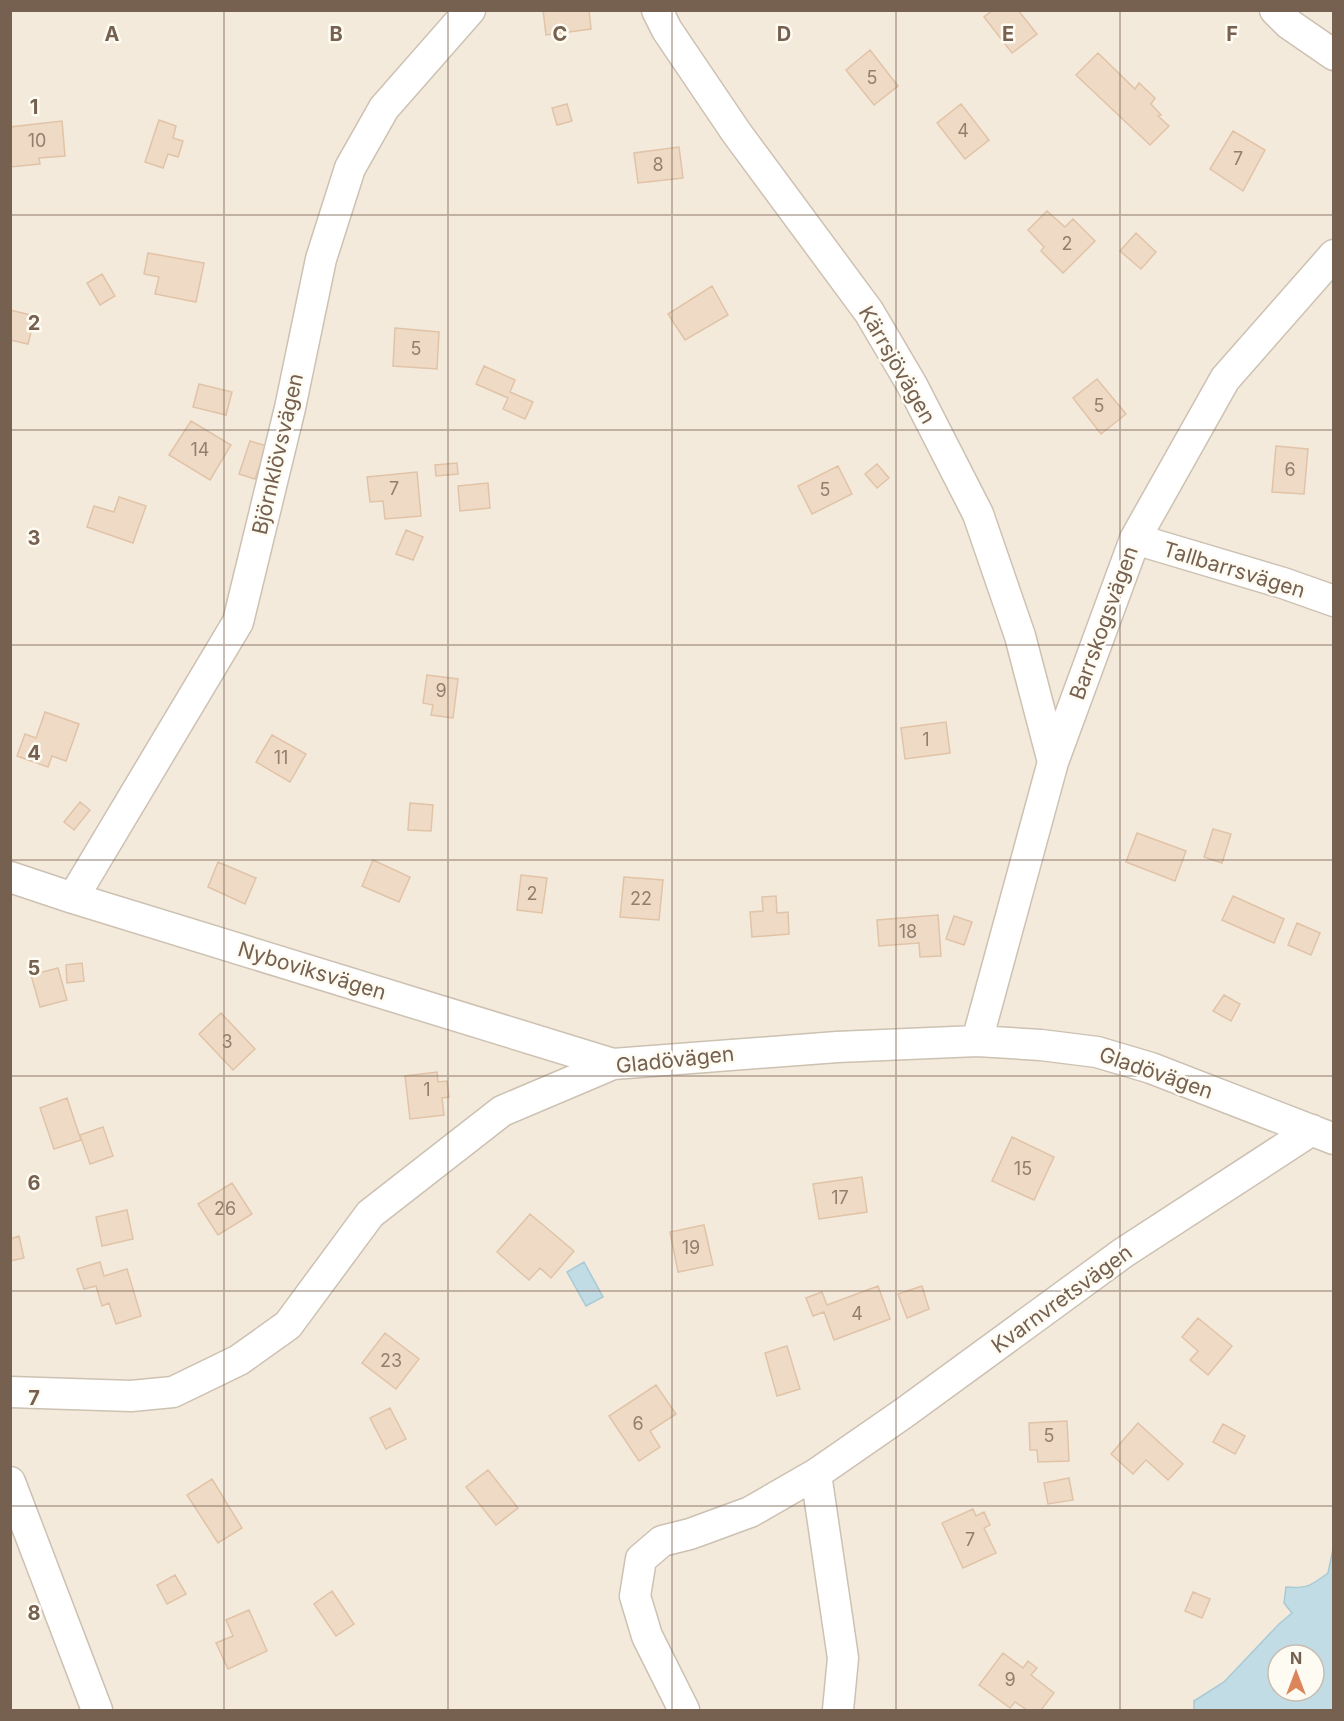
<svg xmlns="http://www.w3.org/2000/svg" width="1344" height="1721" font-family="Inter,sans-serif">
	<rect width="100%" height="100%" fill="#fcf7ec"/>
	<path fill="#f3eadb" d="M11 11H1333L1334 1548 1328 1573 1313 1584 1302 1588 1286 1587 1292 1613 1279 1624 1224 1682 1195 1701 1194 1710H11Z"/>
	<path fill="#c1dce4" stroke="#a8cad6" stroke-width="1.5" fill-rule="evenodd" d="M584 1262 603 1297 586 1306 567 1272Z
		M1333 1549V1710H1194V1701L1224 1682 1279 1624 1292 1613 1284 1603 1286 1587C1307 1589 1312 1585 1328 1573ZM1278 1655H1314V1691H1278Z"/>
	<path fill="#efdac6" stroke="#e1c3a7" stroke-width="1.5" d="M543 10H589L591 29 546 35Z
		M993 10H1018L1037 34 1012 53 984 17Z
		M870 50 898 86 874 105 846 70Z
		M1098 53 1135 89 1139 83 1155 98 1151 104 1161 115 1158 116 1169 126 1150 145 1076 75Z
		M567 104 572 121 557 125 552 108Z
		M961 104 989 140 965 159 937 123Z
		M159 120 176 126 173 138 183 141 178 157 168 154 163 168 145 162Z
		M62 121 65 156 39 158 40 164 10 167V127Z
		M1233 131 1265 150 1243 191 1210 169Z
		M679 147 683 178 638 183 634 153Z
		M1047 211 1065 227 1073 219 1095 241 1063 273 1041 251 1044 247 1028 230Z
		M1136 233 1156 252 1141 269 1120 251Z
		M148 253 204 263 196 302 155 294 159 277 144 274Z
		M102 274 115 296 100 305 87 283Z
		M712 286 728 315 685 340 668 314Z
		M10 310 35 316 28 344 10 340Z
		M395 328 439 332 437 369 393 366Z
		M484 366 515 380 510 392 533 402 525 419 503 409 508 398 476 384Z
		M1097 379 1126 414 1101 434 1073 398Z
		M199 384 232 392 226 415 193 407Z
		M191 421 231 445 210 480 169 455Z
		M250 441 267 446 255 479 239 474Z
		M1276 446 1308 449 1304 494 1272 492Z
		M457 463 458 474 436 476 435 465Z
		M877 464 889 478 877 488 865 474Z
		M838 466 852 494 812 514 798 486Z
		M417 472 421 516 385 519 383 501 370 502 367 477Z
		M488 483 490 508 460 511 458 486Z
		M119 497 146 506 133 543 87 527 94 506 114 512Z
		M406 530 423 537 413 560 396 554Z
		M427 675 458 679 453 718 431 715 433 705 423 703Z
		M45 712 79 724 66 761 52 756 48 767 17 756 25 734 36 738Z
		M946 722 950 753 905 759 901 728Z
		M272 735 306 754 290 782 256 762Z
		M80 802 90 810 74 830 64 822Z
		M410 803 433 805 431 831 408 830Z
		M1213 829 1231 834 1222 863 1204 857Z
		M1137 833 1186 851 1175 881 1126 862Z
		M373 860 410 877 399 902 362 886Z
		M218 862 256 878 245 904 208 887Z
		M521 875 547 878 542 913 517 910Z
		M624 877 663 880 659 920 620 917Z
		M776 896 777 913 788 912 789 934 752 937 750 912 763 911 762 897Z
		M1233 896 1284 919 1274 943 1222 920Z
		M938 915 941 956 920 957 919 943 879 946 877 920Z
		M954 916 972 922 964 945 946 939Z
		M1297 923 1320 933 1311 955 1288 945Z
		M82 963 84 981 67 983 66 965Z
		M58 968 67 1000 40 1007 31 975Z
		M1224 995 1240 1004 1231 1021 1213 1011Z
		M221 1013 255 1049 233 1070 199 1034Z
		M437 1072 438 1082 447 1081 449 1097 442 1098 444 1115 410 1119 405 1076Z
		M67 1098 81 1140 54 1149 40 1108Z
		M103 1127 113 1156 90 1164 80 1135Z
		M1012 1137 1054 1157 1034 1200 992 1181Z
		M862 1177 867 1212 819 1219 813 1184Z
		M232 1183 252 1214 218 1235 198 1204Z
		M127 1210 133 1239 102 1246 96 1217Z
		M530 1214 574 1251 551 1278 540 1268 529 1280 497 1252Z
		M704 1225 713 1265 678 1272 670 1232Z
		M19 1236 24 1258 10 1261V1239Z
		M100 1262 104 1276 127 1269 141 1316 116 1324 109 1303 102 1306 96 1286 84 1289 77 1269Z
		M878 1286 890 1319 834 1340 824 1312 813 1316 806 1298 822 1292 827 1305Z
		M922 1286 929 1309 907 1318 898 1294Z
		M1198 1318 1232 1346 1208 1375 1190 1360 1198 1351 1182 1337Z
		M385 1333 419 1359 396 1389 362 1363Z
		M787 1346 800 1389 777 1396 765 1353Z
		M656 1385 676 1414 650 1431 660 1447 639 1461 609 1416Z
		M390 1408 406 1439 386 1449 370 1418Z
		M1067 1421 1069 1461 1038 1462 1037 1450H1030L1029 1423Z
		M1138 1423 1183 1464 1168 1480 1146 1460 1133 1474 1111 1454Z
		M1223 1424 1245 1436 1235 1454 1213 1442Z
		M488 1470 518 1508 496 1525 466 1487Z
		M1069 1478 1073 1500 1048 1504 1044 1483Z
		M212 1479 242 1528 218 1543 187 1495Z
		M973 1509 976 1516 984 1512 990 1525 984 1528 996 1553 963 1568 942 1523Z
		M175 1575 186 1594 167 1604 157 1585Z
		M332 1591 354 1624 336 1636 314 1604Z
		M1193 1592 1210 1599 1202 1618 1185 1611Z
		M249 1610 267 1651 228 1669 216 1643 233 1636 226 1620Z
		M1003 1653 1023 1668 1028 1661 1037 1668 1031 1675 1054 1693 1041 1710H1027L1015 1702 1010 1708 979 1685Z"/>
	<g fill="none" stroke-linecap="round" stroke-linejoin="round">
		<g stroke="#cdc1b2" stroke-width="33">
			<path id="street" d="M657 10 667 30 736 132 869 312 912 385 978 514 1020 636 1053 762
				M1275 10 1289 24 1334 55
				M1135 539 1283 583 1334 601
				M10 877 73 898 613 1064
				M73 898 238 622 290 408 321 259 350 168 384 108 470 10
				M977 1041 1053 762 1135 539 1225 379 1334 255
				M10 1392 131 1396 173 1392 239 1360 288 1325 370 1214 502 1111 613 1064 837 1047 977 1041 1041 1045 1097 1052 1151 1068 1334 1139
				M816 1474 843 1658 838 1710
				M10 1482 97 1710
				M684 1710 647 1636 635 1596 641 1559 662 1541 690 1534 750 1512 816 1474 904 1413 1123 1253 1312 1130"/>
		</g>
		<use href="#street" stroke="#fff" stroke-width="30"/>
	</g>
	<path fill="none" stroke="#766150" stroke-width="1.5" stroke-opacity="0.55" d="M224 10V1710M448 10V1710M672 10V1710M896 10V1710M1120 10V1710M10 215H1334M10 430H1334M10 645H1334M10 860H1334M10 1076H1334M10 1291H1334M10 1506H1334"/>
	<g text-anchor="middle" stroke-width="5" stroke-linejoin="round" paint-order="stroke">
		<g font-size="18" fill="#947f6e">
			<text x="872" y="84">5</text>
			<text x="963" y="137">4</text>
			<text x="37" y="147">10</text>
			<text x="1238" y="165">7</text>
			<text x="658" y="171">8</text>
			<text x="1067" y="250">2</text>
			<text x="416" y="355">5</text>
			<text x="1099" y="412">5</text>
			<text x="200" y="456">14</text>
			<text x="1290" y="476">6</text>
			<text x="394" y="495">7</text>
			<text x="825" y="496">5</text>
			<text x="441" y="697">9</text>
			<text x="926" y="746">1</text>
			<text x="281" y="764">11</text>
			<text x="532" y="900">2</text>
			<text x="641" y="905">22</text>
			<text x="908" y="938">18</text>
			<text x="227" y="1048">3</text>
			<text x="427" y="1096">1</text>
			<text x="1023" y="1175">15</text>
			<text x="840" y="1204">17</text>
			<text x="225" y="1215">26</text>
			<text x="691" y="1254">19</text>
			<text x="857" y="1320">4</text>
			<text x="391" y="1367">23</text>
			<text x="638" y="1430">6</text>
			<text x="1049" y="1442">5</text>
			<text x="970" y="1546">7</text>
			<text x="1010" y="1686">9</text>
		</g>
		<g font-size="21" fill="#766150" stroke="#fefbf3">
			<text transform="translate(897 365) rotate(60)" y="7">Kärrsjövägen</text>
			<text transform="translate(278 454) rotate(-77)" y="7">Björnklövsvägen</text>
			<text transform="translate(1234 570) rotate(17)" y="7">Tallbarrsvägen</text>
			<text transform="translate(1104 623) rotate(-70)" y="7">Barrskogsvägen</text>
			<text transform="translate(312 971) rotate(17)" y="7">Nyboviksvägen</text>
			<text transform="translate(675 1060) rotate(-6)" y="7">Gladövägen</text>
			<text transform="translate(1156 1073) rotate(19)" y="7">Gladövägen</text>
			<text transform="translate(1062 1299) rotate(-36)" y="7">Kvarnvretsvägen</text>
		</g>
	</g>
	<g font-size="20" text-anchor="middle" font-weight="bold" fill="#766150" stroke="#fefbf3" stroke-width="5" stroke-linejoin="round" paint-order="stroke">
		<text x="112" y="41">A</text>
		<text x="336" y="41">B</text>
		<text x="560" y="41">C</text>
		<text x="784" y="41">D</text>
		<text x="1008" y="41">E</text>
		<text x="1232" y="41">F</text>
		<text x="34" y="114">1</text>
		<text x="34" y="330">2</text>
		<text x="34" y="545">3</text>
		<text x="34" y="760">4</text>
		<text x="34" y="975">5</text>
		<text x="34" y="1190">6</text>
		<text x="34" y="1405">7</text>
		<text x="34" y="1620">8</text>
	</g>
	<rect width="1344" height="1721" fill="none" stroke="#766150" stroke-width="24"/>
	<g transform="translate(1296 1673)"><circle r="28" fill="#fefbf3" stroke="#c8bdb2" stroke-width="1.5"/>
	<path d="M0-4.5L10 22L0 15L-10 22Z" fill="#db855b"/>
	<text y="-9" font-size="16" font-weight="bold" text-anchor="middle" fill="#766150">N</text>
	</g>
</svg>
